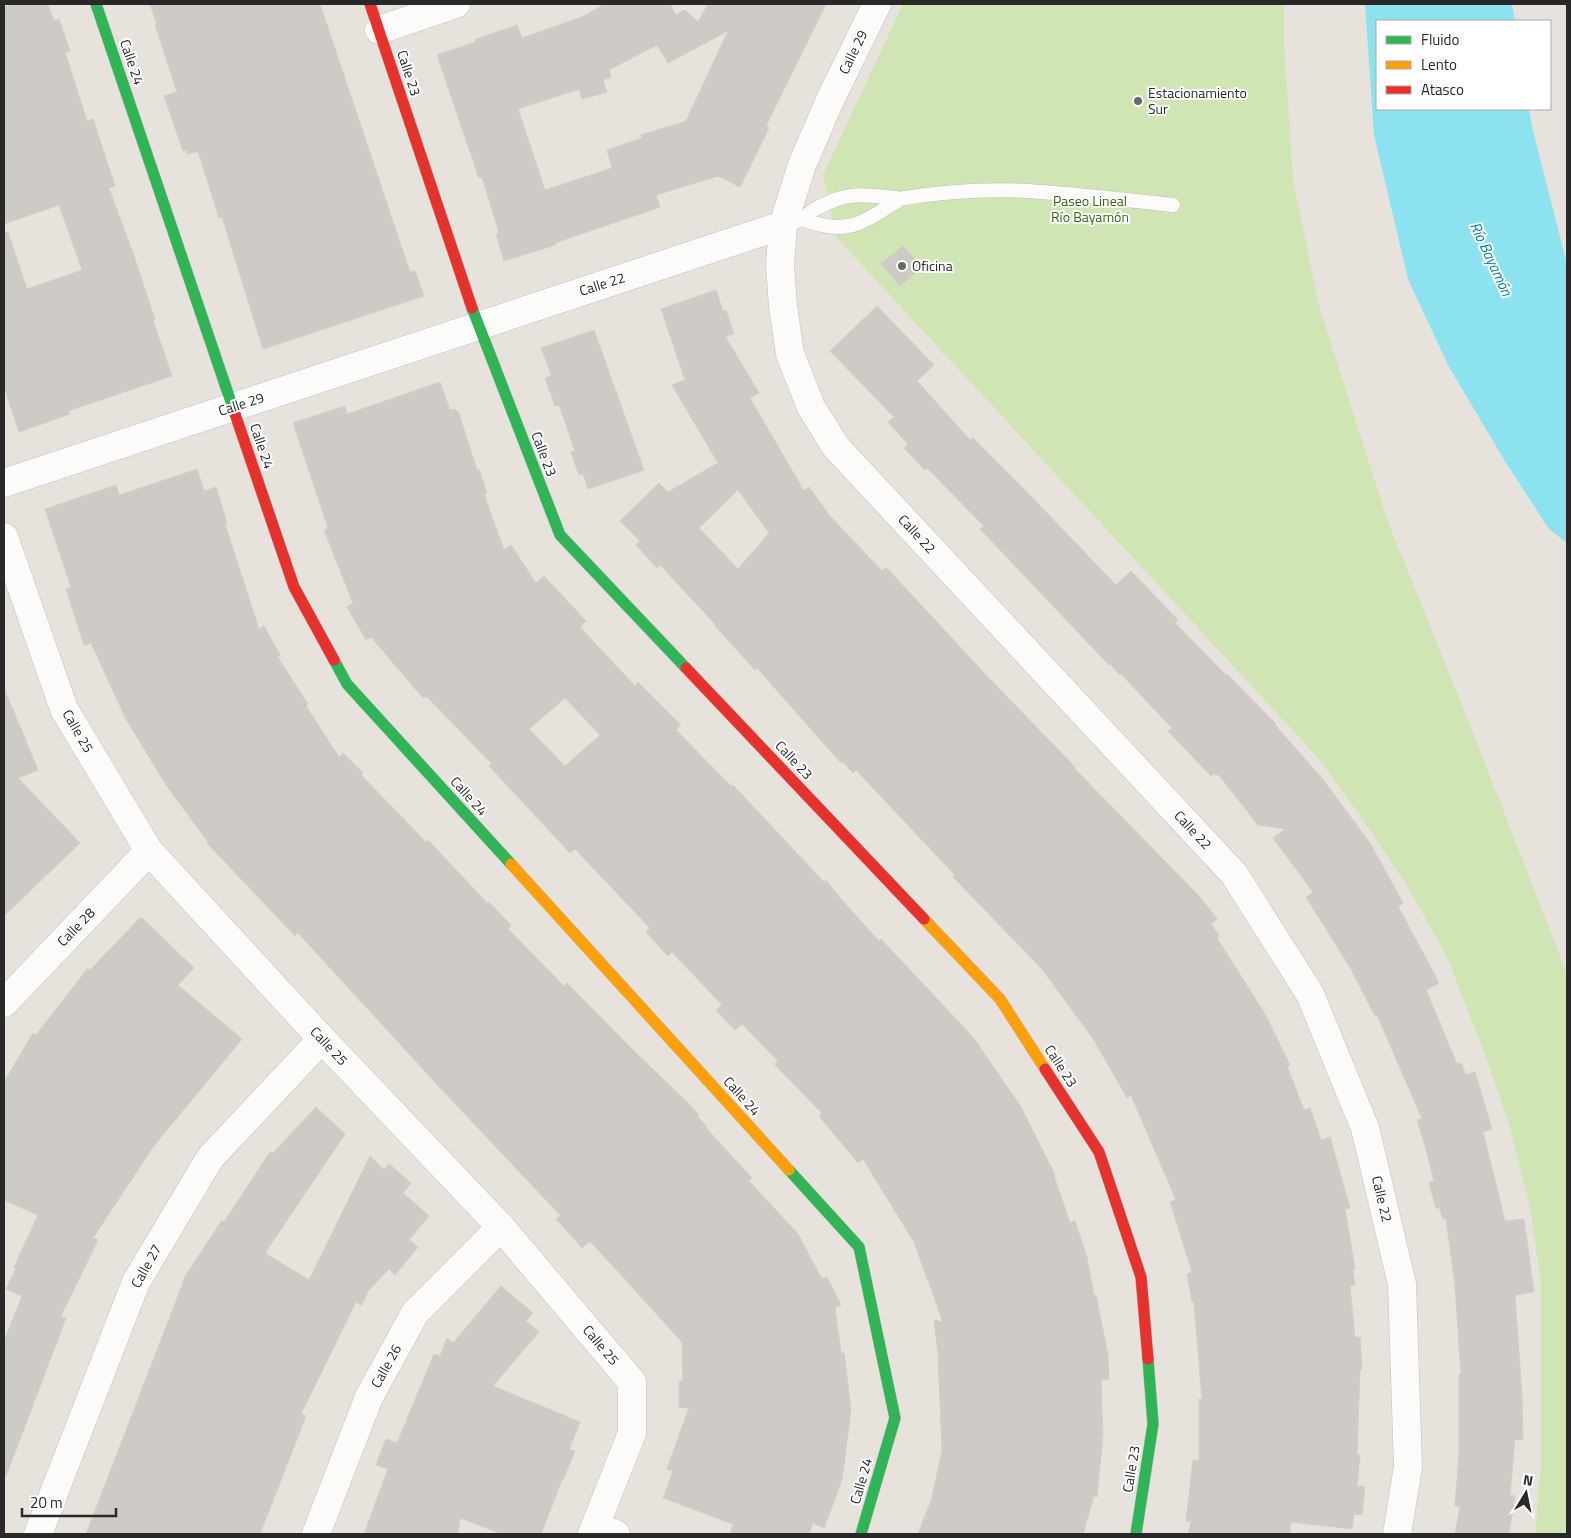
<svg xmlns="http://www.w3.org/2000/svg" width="1571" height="1538" font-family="'Titillium Web',sans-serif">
	<rect width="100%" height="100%" fill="#e8e2dd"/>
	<path fill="#cfe5b3" d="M903 4H1284V44L1293 180 1320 309 1388 522 1468 720 1567 974V1534H1535L1541 1465V1286L1531 1212 1510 1127 1484 1052 1447 957 1409 889 1363 820 1320 760 837 238 823 175Z"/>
	<path fill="#8ce3ef" d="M1365 4H1512L1515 21H1377V109H1529L1533 131 1567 264V543L1549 529 1503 458 1448 365 1408 279 1374 135Z"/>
	<path fill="#cecbc7" stroke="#d3ceca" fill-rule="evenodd" d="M14 4H48L54 21 59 19 70 51 65 52 87 121 93 119 115 186 109 188 134 256 155 320H153L172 376 68 411 70 414 19 432 4 387V233L8 232 27 289 82 270 59 205 4 224V7Z
		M150 4H320L410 272 415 271 424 296 263 349 222 217 219 218 198 151 188 154 186 150 183 151 164 96 177 92 155 25 157 24Z
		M605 4H670L676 15 685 10 698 22 708 4H826L766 126 769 128 740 187 718 176 656 195 660 207 555 243V245L504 261 496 234 499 233 482 177 479 178 437 55 476 42 474 40 517 25 522 38 582 17ZM728 31 686 121 641 135 642 138 607 150 612 168 545 190 518 109 579 89 582 99 607 92 603 80 611 77 609 70 657 45 668 63Z
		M903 246 922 267 900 286 881 264Z
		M716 290 723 311 726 310 734 334 725 336 759 393 750 398 804 491 809 487 830 516 882 571 886 567 986 675 1075 767 1074 768 1200 897 1217 919 1211 924 1219 936 1217 938 1265 1014 1290 1065 1287 1066 1304 1110 1310 1108 1321 1140 1330 1137 1350 1208 1345 1209 1355 1269 1353 1270 1355 1285 1350 1286 1355 1338 1360 1337 1362 1369 1360 1370 1357 1455H1360L1357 1486 1365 1487 1362 1515 1354 1514 1352 1529 1291 1522 1290 1534H1188L1191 1522 1186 1521 1193 1460H1199V1399H1202L1194 1302H1192L1187 1274 1192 1272 1170 1202 1176 1200 1131 1095 1127 1098 1094 1040 1041 968 953 877 955 875 856 770 853 773 842 761 841 763 757 668 755 670 715 626 716 625 660 565 657 568 636 545 640 541 620 521 659 483 668 492 718 463 672 385 685 380 661 309ZM738 490 769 533 738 569 699 528Z
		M877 306 934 365 917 381 970 440 973 438 1024 489 1116 585 1131 571 1178 620 1175 623 1226 675 1227 674 1276 724 1275 725 1321 777 1370 843 1403 903 1398 906 1439 983 1426 990 1457 1064 1461 1063 1466 1075 1475 1072 1492 1129 1483 1132 1505 1221 1524 1219 1534 1292 1515 1295 1522 1395 1523 1440 1515 1439 1510 1495 1515 1496 1509 1534H1455L1460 1506H1455L1459 1455V1374H1461L1455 1286 1446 1219H1443L1439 1207 1436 1208 1429 1183 1434 1181 1424 1142 1417 1120 1422 1119 1377 1015 1375 1016 1351 969 1306 897 1313 892 1273 838 1285 829 1258 825 1218 774 1216 776 1214 774 1211 776 1168 731 1172 728 1121 674 1120 675 1110 664 1109 665 980 529 984 526 927 468 925 470 904 448 908 444 888 422 894 417 830 351Z
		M594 330 644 470 588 489 583 474 579 475 571 452 575 451 559 405 555 406 545 378 552 376 541 348Z
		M440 382 450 410 455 409 457 412 458 411 477 470 479 469 487 493 484 494 504 550 511 545 536 583 544 576 586 621 580 627 635 686 638 682 681 725 676 730 732 787 733 785 824 882 826 880 840 898 879 941 881 939 973 1037 1021 1107 1055 1175 1054 1176 1070 1223 1075 1221 1087 1257 1094 1295H1096L1108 1355 1109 1379 1101 1380 1103 1434 1097 1497 1094 1496 1083 1534H918L932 1498 942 1450 938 1354 934 1320 943 1322 914 1242 863 1159 858 1163 819 1116 822 1113 775 1065 778 1061 742 1024 735 1030 716 1010 722 1005 672 952 668 956 646 932 650 928 575 849 570 853 489 766 492 764 426 696 423 698 371 637 366 640 347 607 353 603 324 530 328 528 293 423 345 406 347 414ZM565 698 600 735 565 766 529 729Z
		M197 469 204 491 216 487 227 523 225 524 259 629 264 626 280 655 277 656 308 704 306 706 339 757 343 753 363 773 361 775 426 842 428 840 488 904 489 902 511 925 508 929 564 986 567 983 633 1050 689 1104 699 1115 697 1116 707 1127 706 1128 752 1178 749 1181 798 1234 822 1279 827 1277 841 1305 835 1308 841 1353H844L851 1410 842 1480 824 1528 813 1523 809 1534H730L733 1524 663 1498 673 1471 667 1469 689 1408 679 1407V1381H683L682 1342 590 1241 582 1248 556 1219 560 1215 444 1092 298 933 295 936 207 843 208 842 166 785 126 719 91 643 84 645 66 589 71 587 45 509 116 485 119 495Z
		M4 688 38 770 18 778 80 843 4 916Z
		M141 917 194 968 178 985 242 1039 153 1147 93 1238 98 1240 61 1316 66 1318 6 1476H4V1341L22 1296 6 1289 16 1268 14 1267 38 1215 4 1200V1082L33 1033 36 1035 88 968 90 970Z
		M316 1107 345 1134 265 1253 309 1280 370 1156 384 1170 389 1164 411 1183 403 1193 429 1216 409 1240 418 1247 395 1275 389 1269 368 1291 362 1305 356 1302 301 1414 306 1416 260 1534H86L186 1275 222 1220 224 1222 270 1152 273 1153Z
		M501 1286 533 1313 526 1321 539 1332 493 1386 580 1422 569 1449 575 1451 563 1480H562L541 1534H502L460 1518 458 1534H364L388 1469 376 1465 386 1439 397 1443 434 1354 440 1356 447 1338 453 1343Z"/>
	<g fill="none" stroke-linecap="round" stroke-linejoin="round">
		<g stroke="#c1bfbf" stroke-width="15">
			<path id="lane" d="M804 219C811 224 819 224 827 226 856 231 872 216 896 202L898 199
				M783 225 804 219C808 213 813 210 819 207 848 191 864 195 896 198L898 199C940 192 985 189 1028 191 1076 194 1124 200 1173 205"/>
		</g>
		<g stroke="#c1bfbf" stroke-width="29">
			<path id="street" d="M877 4 830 100 802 165 783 225 780 265 783 306 790 354 811 407 836 447 1234 874 1310 994 1365 1128 1402 1284 1408 1467 1397 1534
				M379 30 456 4
				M4 483 783 225
				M4 537 64 709 149 851 322 1039 501 1227 632 1382V1433L592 1534
				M4 1003 149 851
				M595 1526 616 1534
				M38 1534 136 1282 210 1158 322 1039
				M316 1534 369 1397 415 1313 501 1227"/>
		</g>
		<g stroke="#c1bfbf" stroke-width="12">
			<path id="fast" d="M96 4 235 414
				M472 308 560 535 686 668
				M334 660 347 684 511 864
				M789 1170 859 1247 895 1418 861 1534
				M1136 1534 1153 1424 1148 1359"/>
		</g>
		<g stroke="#c1bfbf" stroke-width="12">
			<path id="slow" d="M511 864 789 1170
				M924 919 1000 999 1045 1069"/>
		</g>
		<g stroke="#c1bfbf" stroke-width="12">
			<path id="jam" d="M370 4 472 308
				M235 414 294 587 334 660
				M686 668 924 919
				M1045 1069 1099 1152 1141 1277 1148 1359"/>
		</g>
		<use href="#lane" stroke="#fcfbfa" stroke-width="14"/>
		<use href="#street" stroke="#fcfbfa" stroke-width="28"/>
		<use href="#fast" stroke="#30b455" stroke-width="11"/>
		<use href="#slow" stroke="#ff9f0a" stroke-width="11"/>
		<use href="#jam" stroke="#e5322d" stroke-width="11"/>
	</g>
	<g fill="#6c6a68" stroke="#fff" stroke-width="2">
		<circle cx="1138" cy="101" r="5"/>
		<circle cx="902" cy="266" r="5"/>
	</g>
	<g text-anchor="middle" stroke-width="4" stroke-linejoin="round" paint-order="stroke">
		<g font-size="14" fill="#292929" stroke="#fff">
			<text transform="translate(853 52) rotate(-64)" y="5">Calle 29</text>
			<text transform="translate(132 62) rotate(71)" y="5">Calle 24</text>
			<text transform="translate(409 73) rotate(72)" y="5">Calle 23</text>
			<text transform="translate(602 284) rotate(-18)" y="5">Calle 22</text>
			<text transform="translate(241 404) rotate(-18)" y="5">Calle 29</text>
			<text transform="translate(262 446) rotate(71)" y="5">Calle 24</text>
			<text transform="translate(544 454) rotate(69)" y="5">Calle 23</text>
			<text transform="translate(917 534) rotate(47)" y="5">Calle 22</text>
			<text transform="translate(78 731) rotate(60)" y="5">Calle 25</text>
			<text transform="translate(794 760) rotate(47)" y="5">Calle 23</text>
			<text transform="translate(469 796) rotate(48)" y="5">Calle 24</text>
			<text transform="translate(1193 830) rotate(47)" y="5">Calle 22</text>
			<text transform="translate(76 927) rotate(-46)" y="5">Calle 28</text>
			<text transform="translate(329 1046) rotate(47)" y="5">Calle 25</text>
			<text transform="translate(1061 1066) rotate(57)" y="5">Calle 23</text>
			<text transform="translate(742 1096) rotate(48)" y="5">Calle 24</text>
			<text transform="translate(1382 1199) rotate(77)" y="5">Calle 22</text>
			<text transform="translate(146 1266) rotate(-61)" y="5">Calle 27</text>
			<text transform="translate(601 1345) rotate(50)" y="5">Calle 25</text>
			<text transform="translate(386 1366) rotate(-61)" y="5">Calle 26</text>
			<text transform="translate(1131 1469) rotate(-81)" y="5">Calle 23</text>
			<text transform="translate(861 1481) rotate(-74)" y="5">Calle 24</text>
		</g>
		<g font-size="14" fill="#292929" stroke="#fff" text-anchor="start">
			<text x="1148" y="98">Estacionamiento<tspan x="1148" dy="16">Sur</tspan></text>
			<text x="912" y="271">Oficina</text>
		</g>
		<g font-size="14" fill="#316a14" stroke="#fff">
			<text x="1090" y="206">Paseo Lineal<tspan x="1090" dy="16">Río Bayamón</tspan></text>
		</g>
		<g font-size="15" font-style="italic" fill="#0480a2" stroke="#fff">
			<text transform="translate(1491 259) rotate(65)" y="5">Río Bayamón</text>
		</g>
	</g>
	<rect width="1571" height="1538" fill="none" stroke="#292929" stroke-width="10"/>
	<rect x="1376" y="20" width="175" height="90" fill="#ffffff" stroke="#a9a9a9"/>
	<rect x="1386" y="36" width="25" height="8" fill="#30b455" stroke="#a9a9a9"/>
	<text x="1421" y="45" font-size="15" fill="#292929">Fluido</text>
	<rect x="1386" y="61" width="25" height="8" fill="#ff9f0a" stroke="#a9a9a9"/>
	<text x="1421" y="70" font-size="15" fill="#292929">Lento</text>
	<rect x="1386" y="86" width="25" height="8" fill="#e5322d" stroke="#a9a9a9"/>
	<text x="1421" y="95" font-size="15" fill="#292929">Atasco</text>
	<g transform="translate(1526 1493) rotate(10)" stroke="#ffffff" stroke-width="4" paint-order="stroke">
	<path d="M0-4L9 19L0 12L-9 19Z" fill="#292929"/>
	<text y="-8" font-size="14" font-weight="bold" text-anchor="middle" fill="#292929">N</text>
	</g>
	<path d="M22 1508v8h94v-8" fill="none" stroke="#292929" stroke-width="2.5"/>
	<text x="30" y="1508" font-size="15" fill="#292929" stroke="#ffffff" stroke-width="4" paint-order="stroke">20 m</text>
</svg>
